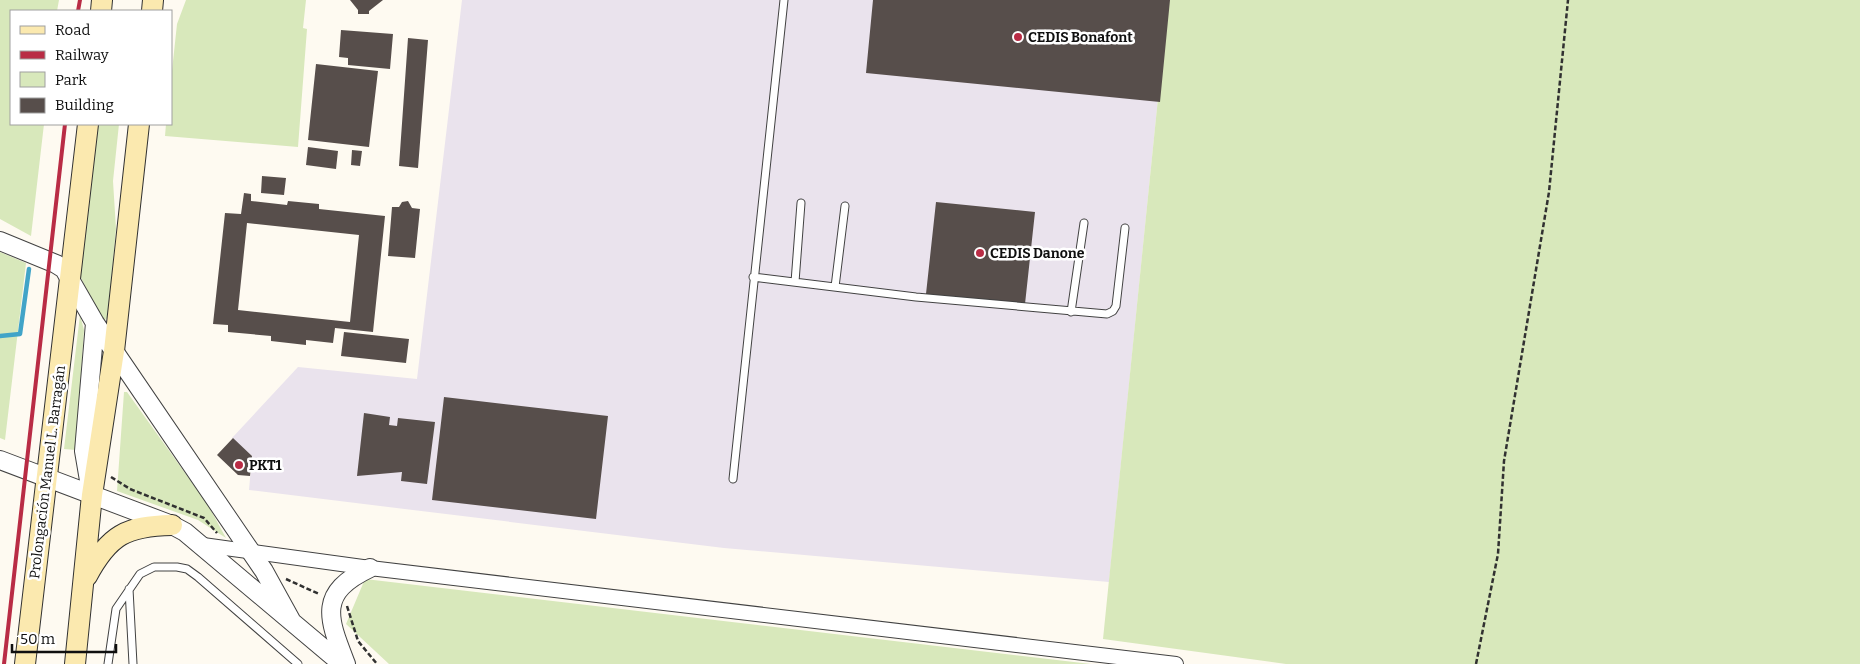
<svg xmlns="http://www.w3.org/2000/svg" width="1860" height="664" font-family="Bitter,serif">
	<rect width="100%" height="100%" fill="#fefaf1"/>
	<path fill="#eae3ed" d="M462 0H1168L1109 582 724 548 249 490 252 456 232 438 298 367 417 379Z"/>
	<path fill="#d8e8bb" d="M0 0H59L57 11H11V124H44L31 236 0 219Z
		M186 0H306L303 28 307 29 298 147 165 136 166 124H171V80L177 24Z
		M1168 0H1860V664H1286L1103 639Z
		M95 124H119L113 181 116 229 108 317 105 320 101 318 80 276Z
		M0 252 26 263 5 440 0 438Z
		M80 315 84 330 76 450 64 449Z
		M124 392H127L208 505 226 538 198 520 117 491Z
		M365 579 1091 664H389L346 624Z"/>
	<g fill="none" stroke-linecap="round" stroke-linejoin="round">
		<path stroke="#41a4c8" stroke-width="4.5" d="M0 336 20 334 29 269"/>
	</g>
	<path fill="#574e4b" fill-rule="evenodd" d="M350 0H383L369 11V14H358V10Z
		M873 0H1170L1160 102 866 73Z
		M341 30 393 34 390 69 348 65V58L339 57Z
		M408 38 428 40 418 168 399 166Z
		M316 64 378 71 369 147 308 140Z
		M308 147 338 151 336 169 306 165Z
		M352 150 362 151 360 166 351 165Z
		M262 176 286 178 284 195 261 193Z
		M244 193 251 194V201L287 205 288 201 319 204V209L385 216 373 332 335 328 333 343 306 340V345L271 341V336L228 332V325L213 324 225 213 241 214ZM247 223 359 235 350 322 238 310Z
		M408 201 412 208 420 209 415 258 388 256 392 207H399L402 202Z
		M936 202 1035 212 1025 304 926 294Z
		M344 332 409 339 406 363 341 356Z
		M444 397 608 416 596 519 432 500Z
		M364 413 390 417 389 425 397 426 398 418 435 422 427 484 401 481 402 472 357 476Z
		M233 438 252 456 250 476 238 475 217 455Z"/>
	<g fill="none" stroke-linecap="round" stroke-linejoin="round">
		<g stroke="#424242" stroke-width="9">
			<path id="service" d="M753 277 916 297 1107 314 1113 311 1116 306 1125 228
				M795 282 801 203
				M835 287 845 206
				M1071 312 1084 223
				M733 479 784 0
				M129 589 133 664
				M108 664 116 609 140 574 154 567H177L187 569 198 577 298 664"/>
		</g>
		<g stroke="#424242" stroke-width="16">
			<path id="minor" d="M203 545 370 568 1176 664"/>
		</g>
		<g stroke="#424242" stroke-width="20">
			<path id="tertiary" d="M0 241 56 264 64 269 95 323 264 571 291 620
				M0 460 172 525 185 532 342 664
				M91 492 84 451 95 323
				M346 664C328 618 317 593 370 568"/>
		</g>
		<g stroke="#313131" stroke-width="22">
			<path id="secondary" d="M101 11 102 0
				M152 11 153 0
				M87 576C109 535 126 526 172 525
				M25 664 88 124
				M75 664 92 495 114 351 139 124"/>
		</g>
		<path stroke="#313131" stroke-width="2.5" stroke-dasharray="5 2.5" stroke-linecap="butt" d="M111 477 130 489 204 518 217 533
			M286 579 319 594
			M347 606 358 641 377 664
			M1476 664 1498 554 1504 461 1549 192 1568 0"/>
		<use href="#service" stroke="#fff" stroke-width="7"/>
		<use href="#minor" stroke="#fff" stroke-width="14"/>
		<use href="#tertiary" stroke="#fff" stroke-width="18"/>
		<use href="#secondary" stroke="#fbe9af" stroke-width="20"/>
		<path stroke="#b92c45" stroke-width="4" d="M78 11 80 0
			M4 664 65 124"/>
	</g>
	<g fill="#b92c45" stroke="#fff" stroke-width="2">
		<circle cx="1018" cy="37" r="5"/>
		<circle cx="980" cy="253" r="5"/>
		<circle cx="239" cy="465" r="5"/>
	</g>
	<g text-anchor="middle" stroke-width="5" stroke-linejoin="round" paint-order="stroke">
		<g font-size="14" font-weight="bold" fill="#0f0f0f" stroke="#fff" text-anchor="start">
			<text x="1028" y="42">CEDIS Bonafont</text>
			<text x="990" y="258">CEDIS Danone</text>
			<text x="249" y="470">PKT1</text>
		</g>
		<g font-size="14" fill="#0f0f0f" stroke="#fff">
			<text transform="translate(47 472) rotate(-83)" y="5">Prolongación Manuel L. Barragán</text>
		</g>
	</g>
	<rect x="10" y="10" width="162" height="115" fill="#ffffff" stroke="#9f9f9f"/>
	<rect x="20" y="26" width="25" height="8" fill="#fbe9af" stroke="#9f9f9f"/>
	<text x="55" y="35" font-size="15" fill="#0f0f0f">Road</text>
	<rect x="20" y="51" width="25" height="8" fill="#b92c45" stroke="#9f9f9f"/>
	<text x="55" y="60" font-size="15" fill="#0f0f0f">Railway</text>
	<rect x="20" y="72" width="25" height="15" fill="#d8e8bb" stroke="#9f9f9f"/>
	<text x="55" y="85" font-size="15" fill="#0f0f0f">Park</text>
	<rect x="20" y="98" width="25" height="15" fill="#574e4b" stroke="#9f9f9f"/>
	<text x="55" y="110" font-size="15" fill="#0f0f0f">Building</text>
	<path d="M12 644v8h104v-8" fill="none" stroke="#0f0f0f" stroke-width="2.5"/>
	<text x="20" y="644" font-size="15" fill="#0f0f0f" stroke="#ffffff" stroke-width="4" paint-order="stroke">50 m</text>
</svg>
